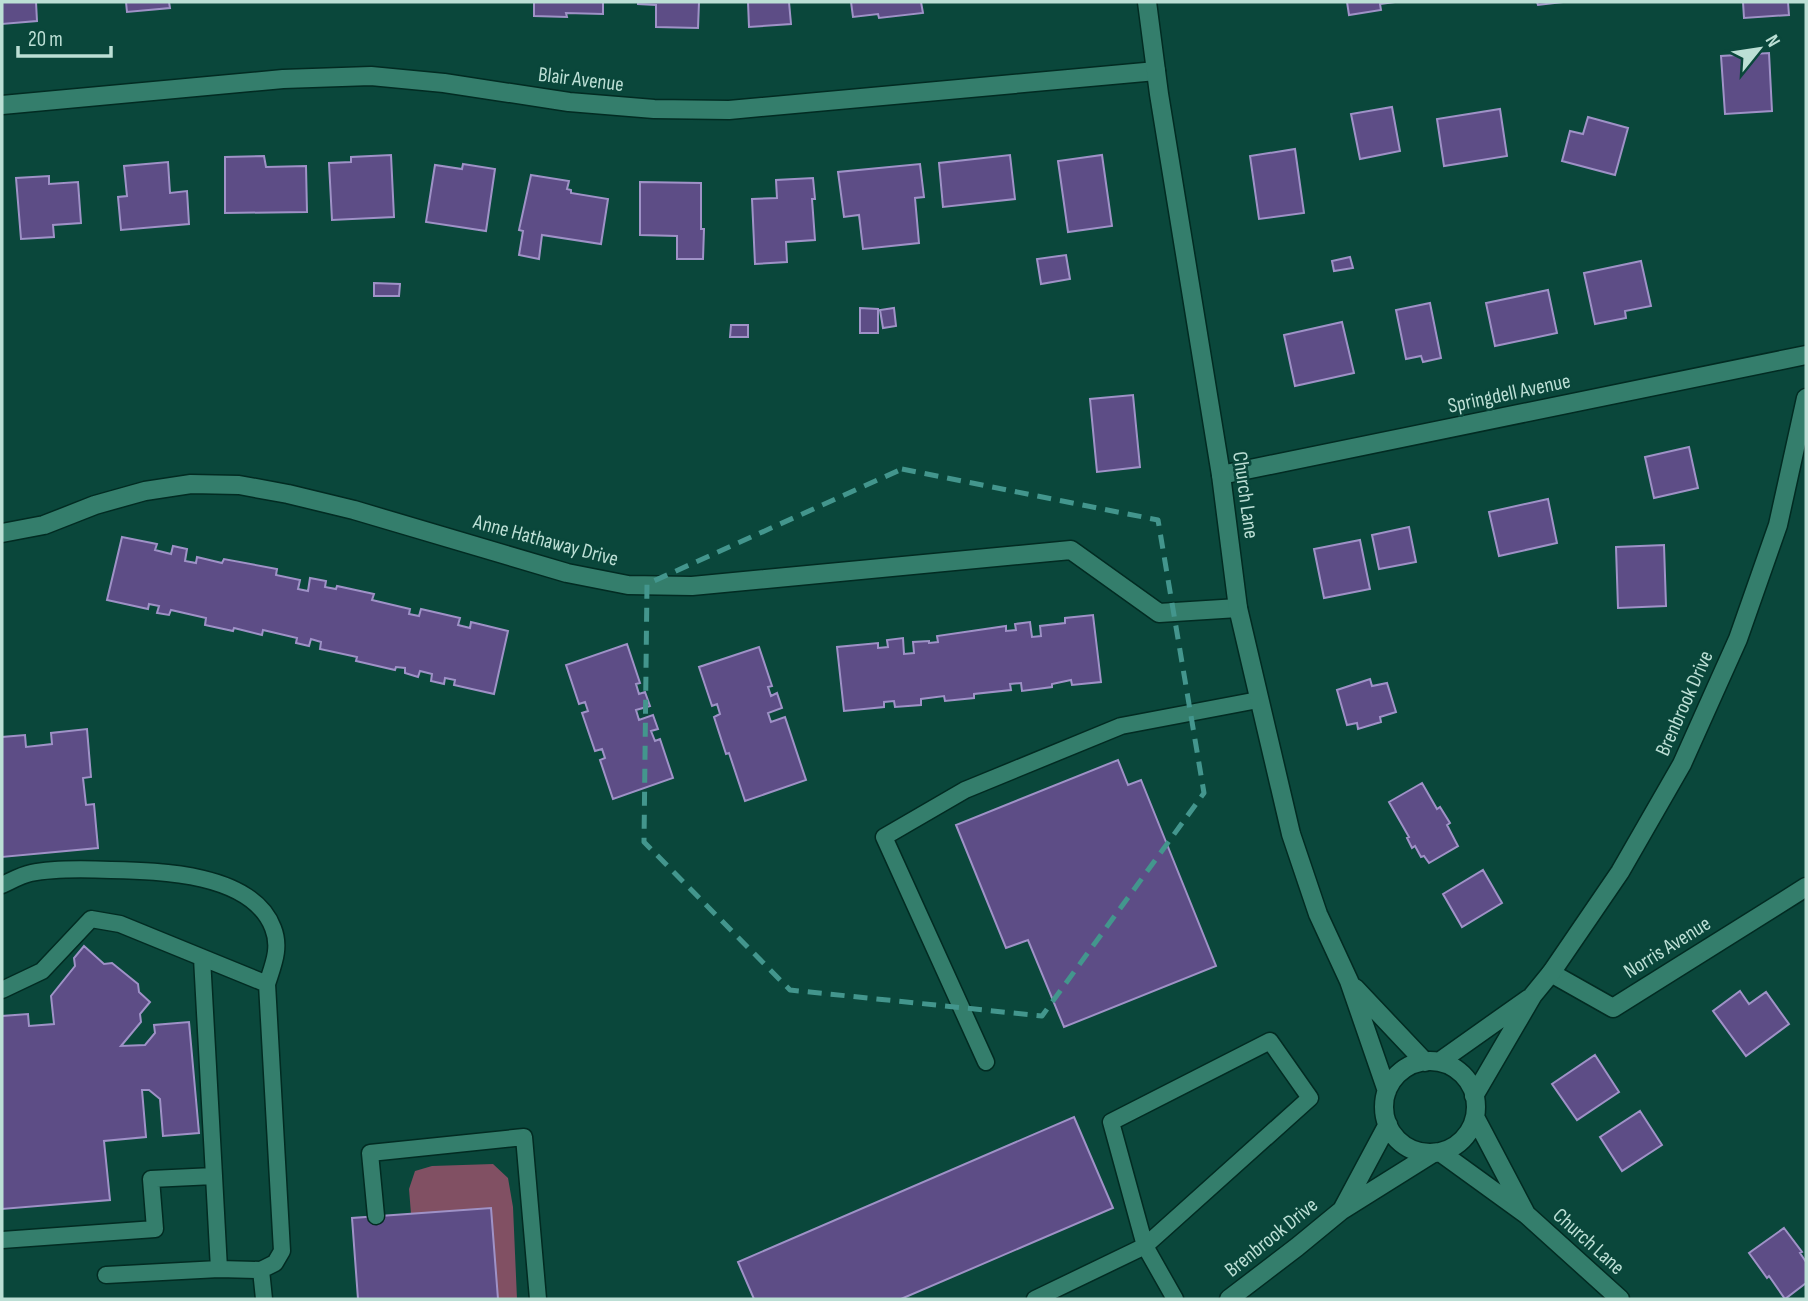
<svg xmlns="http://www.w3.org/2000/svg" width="1808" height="1301" font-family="'Sofia Sans Condensed',sans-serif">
	<rect width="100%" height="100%" fill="#0a473b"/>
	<path fill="#815063" d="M493 1164 508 1178 513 1207 517 1299H498L491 1208 411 1214 409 1189 415 1171 432 1166Z"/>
	<path fill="#5d4d86" stroke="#9f92c7" stroke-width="2" d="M2 2H36L37 21 2 24Z
		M126 2H169L170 8 127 12Z
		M534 2H603V14L566 13 567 17 534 16Z
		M638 2H699L698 28 656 27V5L638 4Z
		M748 2H789L791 24 749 27Z
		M851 2H921L923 13 879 18 878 14 853 17Z
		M1347 2H1395L1380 4 1381 10 1349 15Z
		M1537 2H1563L1538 5Z
		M1743 2H1788L1789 15 1744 18Z
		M1769 53 1772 111 1725 114 1721 56Z
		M1392 107 1400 151 1360 159 1351 114Z
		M1500 109 1507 156 1444 166 1437 119Z
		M1588 117 1628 128 1615 175 1562 161 1570 131 1583 134Z
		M1295 149 1304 213 1259 219 1250 156Z
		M391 155 394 217 332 220 329 163 351 162V157Z
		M1010 155 1015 199 943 207 939 163Z
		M1102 155 1112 226 1068 232 1058 161Z
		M264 156 266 167 306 166 307 212 225 213V157Z
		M168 162 170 193 187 191 189 224 121 230 118 197 127 196 124 166Z
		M463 164 495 169 486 231 426 222 435 165 462 169Z
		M920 164 924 197 915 198 919 243 863 249 859 215 844 217 838 172Z
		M531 175 569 181 567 189 571 190V193L608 199 601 244 542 235 539 259 519 255 523 231 519 230Z
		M49 176V184L78 182 81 223 53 225 54 237 21 239 16 178Z
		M813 178 815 199H812L815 240 786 242 787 262 755 264 752 199 777 198 776 180Z
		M640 182 701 183V229H704L703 259H677V236L640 235Z
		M1066 255 1070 279 1041 284 1037 259Z
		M1350 257 1353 268 1334 271 1332 261Z
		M1641 261 1651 306 1625 311 1626 318 1595 324 1584 273Z
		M374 283 400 284 399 296H374Z
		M1548 290 1557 333 1495 346 1486 303Z
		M1430 303 1441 358 1423 362 1421 356 1406 359 1396 310Z
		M860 308 878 309V333H860Z
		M894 308 896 326 883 328 880 310Z
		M1342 322 1354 373 1295 386 1284 335Z
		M731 325H748V337H730Z
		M1133 395 1140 467 1097 472 1090 399Z
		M1689 447 1698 488 1654 498 1645 457Z
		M1548 499 1557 543 1499 556 1489 512Z
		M1409 527 1416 562 1379 569 1372 535Z
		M122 537 157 544 155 550 171 554 173 546 187 549 185 561 196 563 197 557 222 563 224 559 277 569 276 575 300 580 298 589 308 591 310 578 326 581 325 587 336 589 337 586 374 594 372 600 410 609 409 614 419 616 421 609 460 618 458 625 470 628 471 622 508 631 494 694 454 685 455 680 445 678 444 684 431 681 432 674 420 671 418 677 405 673V668L396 667 395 670 356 661 357 657 320 649 321 642 311 639 309 646 296 643 297 638 263 630 262 635 234 628 233 631 205 625 206 618 171 610 169 615 157 613 159 606 149 604 148 609 107 600Z
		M1360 540 1370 589 1324 598 1314 549Z
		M1664 545 1666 606 1618 608 1616 547Z
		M1093 615 1101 682 1072 685 1071 680 1052 684V687L1022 691 1021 683 1010 684 1011 690 974 694V698L945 701 944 696 921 699V705L895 707 894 701 884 702V707L844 711 837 647 878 643V648L888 647 887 640 903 638 904 654 914 653 913 642 929 641V643L938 642 937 636 1006 626V631L1016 630 1015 624 1030 622 1032 637 1041 636 1040 626 1065 623V618Z
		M627 644 640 683 636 684 639 694 645 692 650 706 636 710 639 720 653 715 658 729 651 731 655 741 660 739 673 778 613 799 600 760 605 758 602 749 595 751 582 713 588 711 585 702 579 704 566 665Z
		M759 647 772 686 768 687 771 696 777 693 782 708 768 713 771 722 785 717 806 780 745 801 729 753 726 754 714 717 720 714 717 704 712 706 699 667Z
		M1370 679 1372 686 1387 683 1396 712 1380 717 1381 722 1358 729 1357 723 1347 725 1337 690Z
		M87 729 91 777 83 778 86 805 94 804 98 848 2 857V737L25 735 26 747 52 744 51 733Z
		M1118 760 1128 785 1141 780 1216 966 1064 1027 1028 940 1006 948 956 825Z
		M1422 783 1437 809 1440 807 1450 823 1447 825 1458 846 1429 863 1424 856 1421 857 1415 846 1412 848 1407 838 1409 837 1389 802Z
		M1483 870 1502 903 1462 927 1443 894Z
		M84 946 104 964 112 963 138 984 139 992 150 1002 140 1014 141 1022 121 1046 145 1045 155 1033 154 1025 189 1022 199 1133 163 1136 160 1099 149 1090H142L146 1137 104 1141 110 1200 2 1209V1016L28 1014 29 1026 54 1024 51 996 75 966 74 958Z
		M1740 991 1749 1004 1766 992 1789 1024 1746 1056 1713 1011Z
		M1595 1055 1619 1092 1577 1120 1552 1084Z
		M1640 1111 1662 1145 1622 1171 1600 1137Z
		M1074 1117 1113 1208 901 1299H754L738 1262Z
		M491 1208 498 1299H358L352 1218Z
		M1784 1228 1802 1252 1800 1253 1806 1262V1283L1785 1299 1769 1276 1767 1278 1749 1253Z"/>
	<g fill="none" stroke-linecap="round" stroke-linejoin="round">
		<g stroke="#022b22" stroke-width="19">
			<path id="lane" d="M2 885C11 881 21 875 31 873 55 868 87 869 111 870 160 871 252 873 273 928 281 948 273 965 267 984
				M2 990 42 971 91 919 120 924 267 984 282 1251 275 1263 261 1270 264 1299
				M1270 1041 1310 1098 1145 1246 1111 1122Z
				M986 1062 884 837 965 790 1121 726 1258 700
				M214 1176 219 1269 261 1270
				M376 1216 370 1153 524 1137 538 1299
				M2 1240 155 1229 151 1179 214 1176 202 958
				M106 1275 219 1269
				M1035 1299 1145 1246 1175 1299"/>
		</g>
		<g stroke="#022b22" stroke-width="21">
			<path id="street" d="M2 105 283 79 371 76 444 83 569 102 654 109 729 110 1156 71
				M1221 475 1806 355
				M2 533 44 525 95 505 145 491 191 484 239 485 288 494 354 510 567 573 628 585 692 586 1071 550 1159 613 1238 608
				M1551 973 1613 1008 1806 887"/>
		</g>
		<g stroke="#022b22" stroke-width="21">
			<path id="secondary" d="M1147 2 1159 94 1221 475 1238 608 1291 834 1318 914 1349 981 1387 1091
				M1355 988 1425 1062
				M1384 1107a46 46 0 1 1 92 0a46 46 0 1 1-92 0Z
				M1439 1062 1528 999
				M1474 1096 1533 995 1551 973 1620 872 1682 764 1738 639 1778 525 1806 398
				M1475 1117 1525 1212
				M1440 1152 1527 1215 1620 1299
				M1342 1210 1388 1124
				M1229 1299 1297 1247 1342 1210 1433 1153"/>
		</g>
		<use href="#lane" stroke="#347e6c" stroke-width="16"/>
		<use href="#street" stroke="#347e6c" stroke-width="18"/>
		<use href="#secondary" stroke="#347e6c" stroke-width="18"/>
	</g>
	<path fill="none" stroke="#43968d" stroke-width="5" stroke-dasharray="14 9" stroke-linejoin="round" d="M902 469 1158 520 1204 793 1042 1016 790 990 644 842 647 584Z"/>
	<g text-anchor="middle" stroke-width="5" stroke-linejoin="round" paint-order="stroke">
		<g font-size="21" fill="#bcdfd5" stroke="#0a473b">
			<text transform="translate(581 79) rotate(7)" y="7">Blair Avenue</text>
			<text transform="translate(1509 393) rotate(-12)" y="7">Springdell Avenue</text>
			<text transform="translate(1246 495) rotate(82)" y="7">Church Lane</text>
			<text transform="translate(546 540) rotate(15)" y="7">Anne Hathaway Drive</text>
			<text transform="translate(1684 703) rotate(-66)" y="7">Brenbrook Drive</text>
			<text transform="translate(1667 947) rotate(-32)" y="7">Norris Avenue</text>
			<text transform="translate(1271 1237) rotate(-39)" y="7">Brenbrook Drive</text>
			<text transform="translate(1589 1241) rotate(42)" y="7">Church Lane</text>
		</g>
	</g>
	<rect width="1808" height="1301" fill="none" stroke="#bcdfd5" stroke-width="7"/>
	<g transform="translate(1759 49) rotate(60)" stroke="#0a473b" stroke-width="5" paint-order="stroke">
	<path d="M0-5L12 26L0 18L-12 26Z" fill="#bcdfd5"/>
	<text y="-10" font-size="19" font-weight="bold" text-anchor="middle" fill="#bcdfd5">N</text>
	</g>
	<path d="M18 46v10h93v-10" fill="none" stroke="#bcdfd5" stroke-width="3.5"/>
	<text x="28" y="46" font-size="21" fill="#bcdfd5" stroke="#0a473b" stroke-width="5" paint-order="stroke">20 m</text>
</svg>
